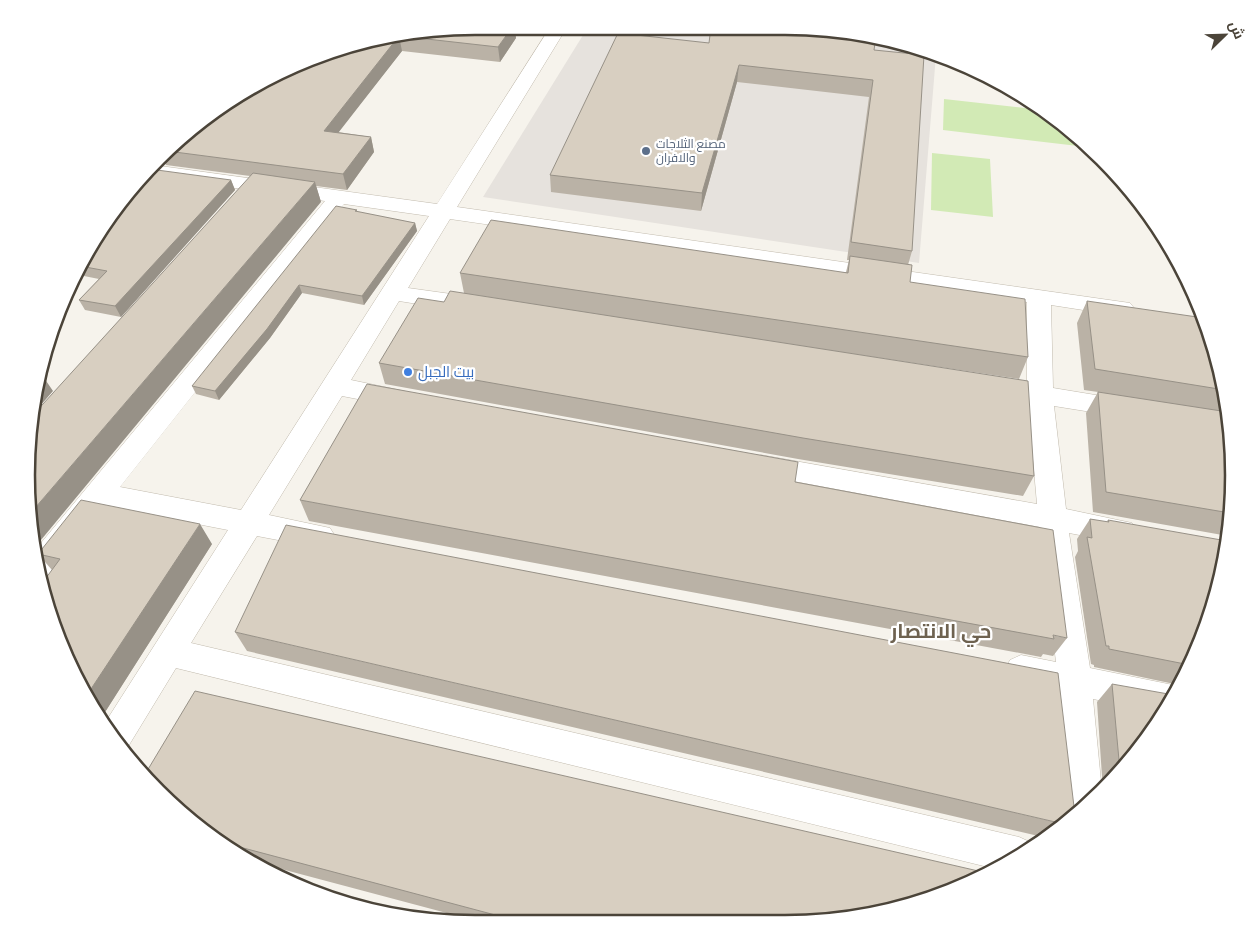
<svg xmlns="http://www.w3.org/2000/svg" width="1260" height="950" font-family="'IBM Plex Sans',Cairo,sans-serif">
	<rect width="100%" height="100%" fill="#f6f3ec"/>
	<path fill="#e6e2dd" d="M588 27H814L901 42 936 55 919 263 483 197Z"/>
	<path fill="#d2eab5" d="M944 99 1044 110C1056 118 1076 130 1078 146L943 130Z
		M932 153 990 159 993 217 931 210Z"/>
	<g fill="none" stroke-linecap="round" stroke-linejoin="round">
		<g stroke="#c2bbae" stroke-width="1">
			<path id="minor" d="M551 26 567 27 457 207 1130 303 1134 308 1130 313 1122 316 1051 305 1053 388 1138 402 1142 409 1138 416 1129 418 1054 406 1066 509 1132 523 1136 531 1132 539 1122 543 1069 533 1090 668 1178 686 1164 713 1093 699 1102 792 1073 817 1068 806 1060 692 1021 685 1010 680 1005 670 1010 660 1021 655 1056 662 1040 527 761 475 751 472 747 465 751 458 761 455 1037 504 1028 402 983 393 979 387 983 381 992 378 1027 384V302L450 219 408 288 480 298 488 301 492 306 488 311 480 314 399 301 351 380 408 392 412 398 408 404 399 407 342 396 269 515 330 528 335 536 330 544 320 548 257 536 191 643 1019 837 1032 843 1034 848 996 869 176 668 126 750 124 751 103 726 228 530 105 506 51 575 42 578 36 549 325 201 145 175 153 165 437 204ZM344 204 429 216 241 510 120 487Z"/>
		</g>
		<use href="#minor" fill="#fff" fill-rule="evenodd"/>
	</g>
	<path fill="#bab2a6" d="M475 26 516 38 500 62 402 51 338 132 371 137 374 152 347 190 316 186 321 202 250 176 166 165 161 155 250 87 359 42Z
		M709 43 874 50 912 251 908 265 910 282 1028 357 1019 379 754 339 1034 476 1023 496 798 459 385 384 379 363 444 302 464 293 460 273 846 272 849 260H847L869 97 737 82 701 211 551 192 550 175Z
		M231 180 235 190 121 317 85 310 79 300 99 279 74 274 132 193Z
		M357 210V212L415 223 417 231 364 305 302 293 270 338 219 400 196 394 192 386Z
		M1087 301 1225 387 1234 475 1228 536 1093 512 1086 413 1098 392 1084 390 1077 323Z
		M300 500 1067 638 1053 656 1043 654 1041 657 309 521Z
		M1090 519 1107 522 1108 520 1200 646 1179 685 1094 667V665L1091 664 1075 557 1078 551 1077 539Z
		M212 544 100 720 50 620 52 570 38 554Z
		M235 632 1064 824 1047 838 247 651Z
		M1112 684 1158 724 1103 791 1097 702Z
		M158 793 843 920H473L251 861 226 848Z"/>
	<path fill="#979187" d="M513 26H515L516 38 500 62 498 47Z
		M399 36 402 51 328 146 324 131Z
		M739 65 737 82 701 211 702 193Z
		M371 137 374 152 347 190 343 174Z
		M231 180 235 190 121 317 115 306Z
		M315 182 321 202 36 546 29 515Z
		M415 223 417 231 364 305 362 296Z
		M299 285 302 293 270 338 219 400 215 391Z
		M40 372 53 391 33 414 35 387Z
		M200 524 212 544 100 720 87 695Z"/>
	<path fill="#d8cfc1" stroke="#979187" d="M475 26H513L498 47 400 36Z
		M711 27H814L876 37 874 50 924 55 912 251 851 242 873 80 739 65 702 193 550 175 618 33 709 43Z
		M399 36 324 131 371 137 343 174 167 151 250 87 359 42Z
		M157 170 231 180 115 306 79 300 107 271 80 266 132 193Z
		M253 173 315 182 29 515 27 504 33 415Z
		M336 206 357 210 355 211 415 223 362 296 299 285 267 329 215 391 192 386Z
		M491 220 848 273 850 256 912 265 910 282 1025 299 1028 357 460 273Z
		M450 291 1028 381 1034 476 803 438 379 363 418 298 444 302Z
		M1087 301 1204 318 1225 390 1095 369Z
		M367 384 798 462 795 482 1053 530 1067 638 1053 635 1054 639 300 500Z
		M1098 392 1228 412 1234 475 1230 513 1106 492Z
		M81 500 200 524 87 695 50 620 43 582 60 559 38 554Z
		M1090 519 1109 522 1108 520 1227 541 1225 562 1200 646 1190 665 1109 649V646H1106L1087 537 1092 538Z
		M286 525 1058 673 1075 815 1064 824 235 632Z
		M1112 684 1174 695 1158 724 1120 771Z
		M195 691 987 873 956 890 843 920H514L217 841 158 793 144 776Z"/>
	<circle fill="#5c6f8a" stroke="#fff" stroke-width="2" cx="646" cy="151" r="5"/>
	<circle fill="#3f7fe0" stroke="#fff" stroke-width="2" cx="408" cy="372" r="5"/>
	<g text-anchor="middle" stroke-width="4.5" stroke-linejoin="round" paint-order="stroke">
		<g font-size="12" fill="#4e5e75" stroke="#fff" text-anchor="start">
			<text x="656" y="148">مصنع الثلاجات<tspan x="656" dy="14">والافران</tspan></text>
		</g>
		<g font-size="15" fill="#366cbe" stroke="#fff" text-anchor="start">
			<text x="418" y="377">بيت الجبل</text>
		</g>
		<g font-size="20" font-weight="bold" fill="#6e6250" stroke="#fff">
			<text x="941" y="638">حي الانتصار</text>
		</g>
	</g>
	<path d="M0 0H1260V950H0ZM475 35H785A440 440 0 0 1 1225 475V475A440 440 0 0 1 785 915H475A440 440 0 0 1 35 475V475A440 440 0 0 1 475 35Z" fill="#fff" fill-rule="evenodd"/>
	<path fill="none" stroke="#4b4439" stroke-width="2.5" d="M475 35H785A440 440 0 0 1 1225 475V475A440 440 0 0 1 785 915H475A440 440 0 0 1 35 475V475A440 440 0 0 1 475 35Z"/>
	<g transform="translate(1225 35) rotate(67)" stroke="#ffffff" stroke-width="4" paint-order="stroke">
	<path d="M0-4L9 19L0 12L-9 19Z" fill="#4b4439"/>
	<text y="-8" font-size="14" font-weight="bold" text-anchor="middle" fill="#4b4439">ش</text>
	</g>
</svg>
